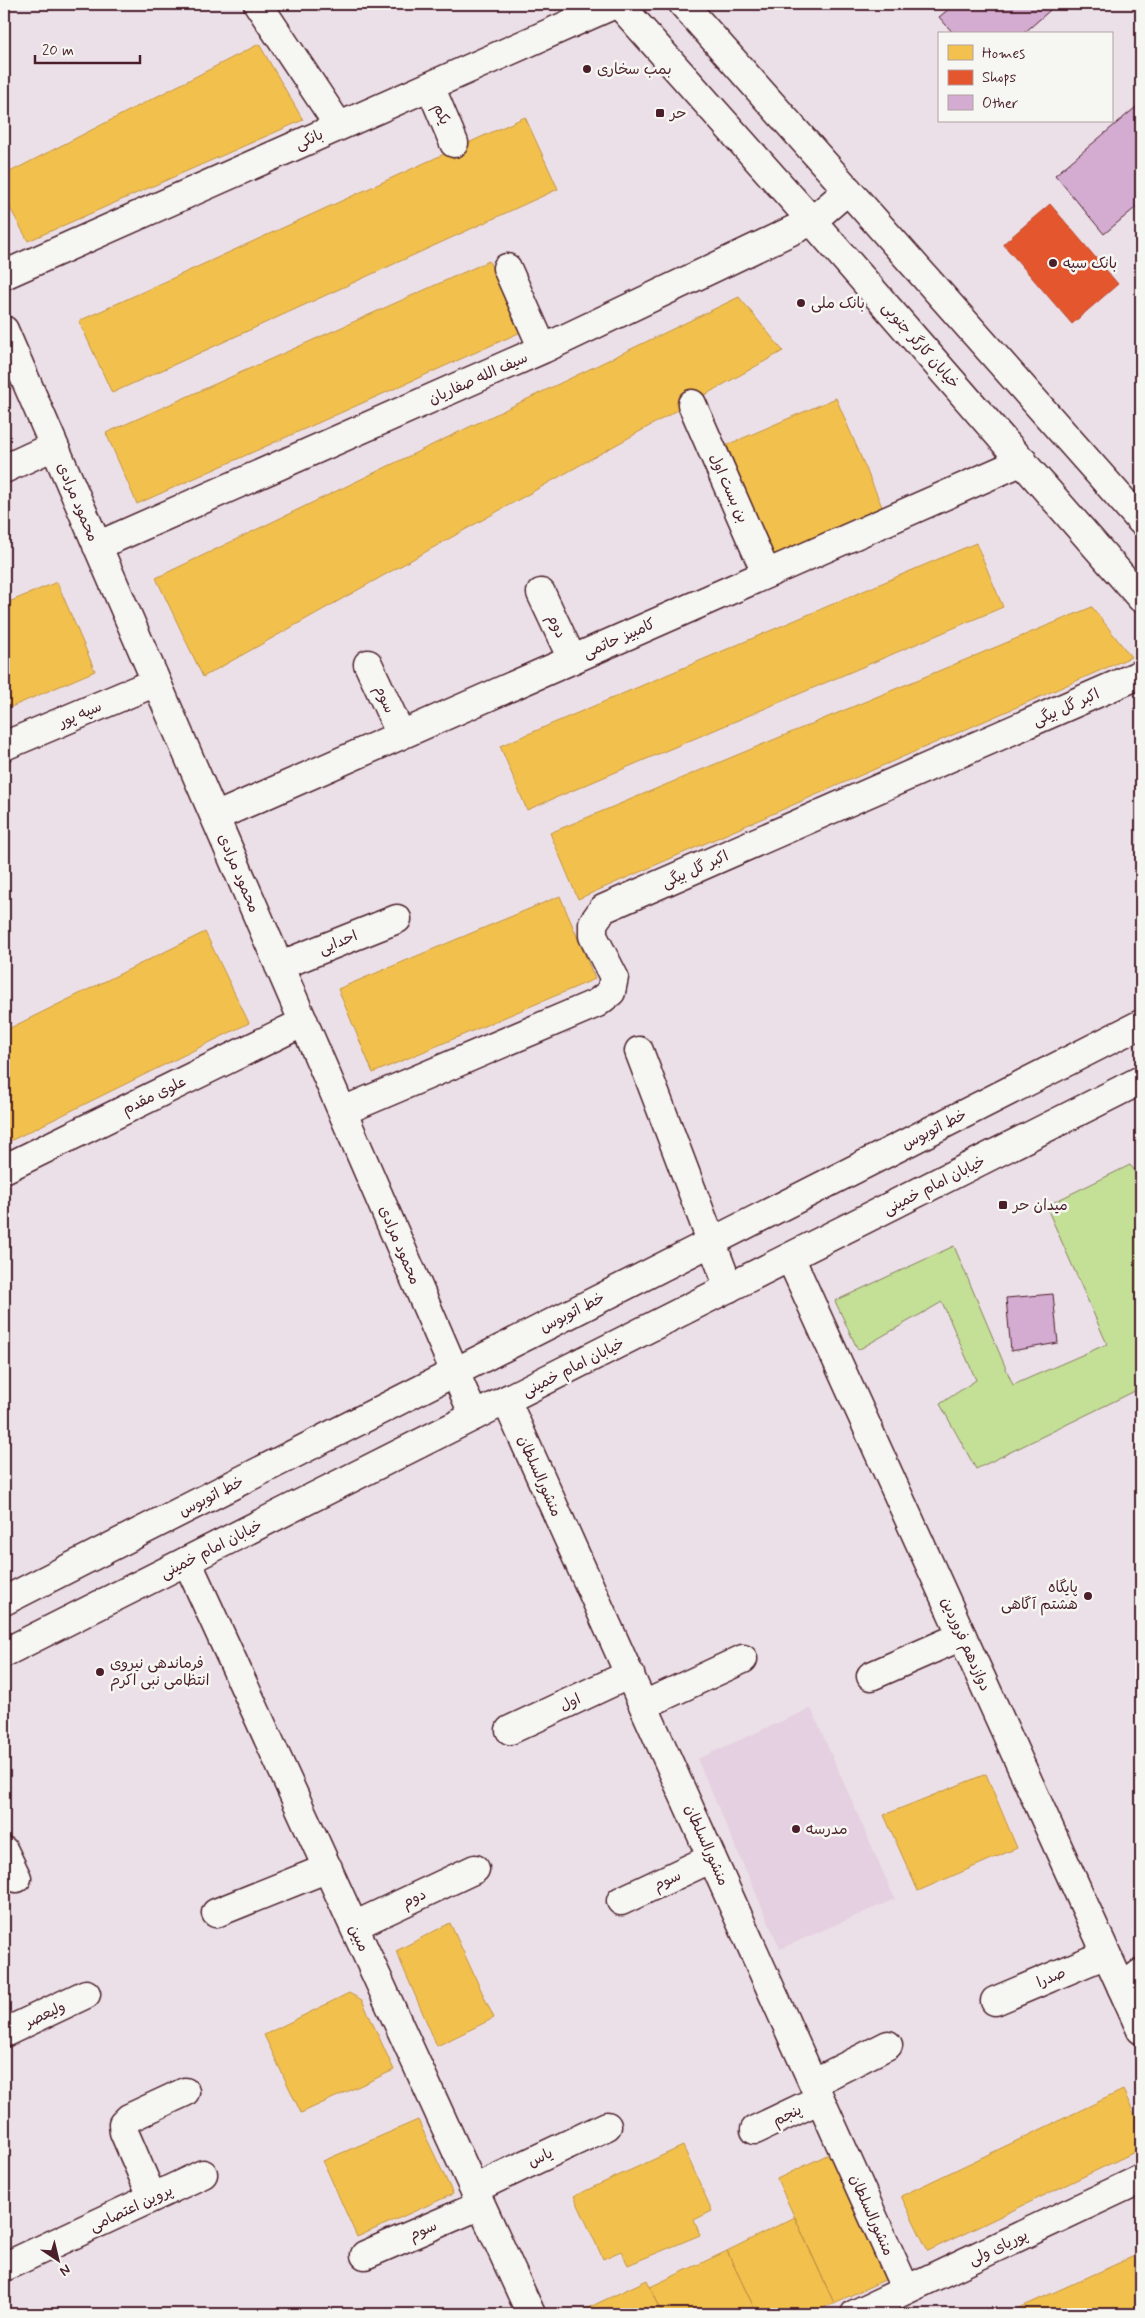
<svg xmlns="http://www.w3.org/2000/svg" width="1145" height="2318" font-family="Mynerve,'Playpen Sans Arabic',sans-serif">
	<rect width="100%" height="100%" fill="#ece0e8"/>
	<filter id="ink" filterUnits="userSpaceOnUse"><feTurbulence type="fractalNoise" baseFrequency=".02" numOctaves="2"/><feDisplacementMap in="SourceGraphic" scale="10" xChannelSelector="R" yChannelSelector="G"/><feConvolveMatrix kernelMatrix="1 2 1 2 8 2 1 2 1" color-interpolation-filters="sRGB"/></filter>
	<g filter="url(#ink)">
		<path fill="#e5d0e1" d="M811 1708 895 1899 780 1949 697 1759Z"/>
		<path fill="#c4df96" stroke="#877f60" d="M1130 1165 1141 1177V1388L976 1469 940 1404 976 1380 942 1302 858 1350 835 1301 954 1246 1013 1385 1107 1344 1046 1206Z"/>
		<path fill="#f2c14e" stroke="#c09044" d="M259 44 303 120 28 241 4 197V175Z
			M525 117 558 189 112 393 79 321Z
			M489 261 521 332 137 504 106 433Z
			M739 297 783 351 203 677 156 578Z
			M836 398 883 509 773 556 727 445Z
			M976 543 1003 607 527 810 500 746Z
			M57 582 95 671 4 710V604Z
			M1092 607 1131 657 578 899 550 833Z
			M560 896 595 979 373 1073 338 989Z
			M205 932 249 1023 4 1144V1031Z
			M986 1774 1017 1848 918 1891 884 1815Z
			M450 1923 494 2018 437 2046 396 1951Z
			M349 1993 362 2000 394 2070 301 2113 264 2035Z
			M1123 2090 1141 2128V2149L928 2251 901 2196Z
			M418 2120 453 2194 357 2237 323 2161Z
			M683 2146 712 2211 694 2220 700 2235 628 2265 621 2251 603 2259 574 2196Z
			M831 2153 889 2278 834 2303 777 2179Z
			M795 2217 834 2303 811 2314H757L727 2251Z
			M727 2251 757 2314H663L650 2287Z
			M1141 2253V2314H1006Z
			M647 2280 663 2314H575Z"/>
		<path fill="#e4572e" stroke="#b6462d" d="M1050 204 1118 284 1072 324 1003 244Z"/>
		<path fill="#d4abd1" stroke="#4a1f2b" d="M955 4H1057L1023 34H954L939 17Z
			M1136 107 1141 114V203L1104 234 1055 175Z
			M1053 1294 1058 1343 1011 1351 1006 1298Z"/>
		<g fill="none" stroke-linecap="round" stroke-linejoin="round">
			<g stroke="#4a1f2b" stroke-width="31">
				<path id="minor" d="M258 4 339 126
					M430 86 454 143
					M507 268 543 349
					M4 275 615 4
					M4 330 474 1416
					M692 404 766 573
					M4 469 54 446
					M97 546 543 349 812 221 848 190
					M541 593 572 659
					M368 664 401 735
					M4 746 156 682
					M215 817 1023 461
					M279 966 397 919
					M639 1051 729 1288
					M343 1111 597 1003 611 992 614 977 593 936V923L603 909 1141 674
					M4 1169 304 1022
					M506 1400 906 2290
					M187 1561 531 2314
					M4 1601 1141 1024
					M871 1676 962 1636
					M644 1705 743 1659
					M510 1730 630 1674
					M4 1851 17 1878
					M621 1901 712 1858
					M216 1913 328 1868
					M354 1926 475 1869
					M1122 1988 1141 1973
					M995 2001 1106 1954
					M4 2033 86 1994
					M813 2083 888 2045
					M755 2130 820 2099
					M474 2189 607 2126
					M152 2197 124 2132 123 2124 129 2118 185 2092
					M365 2255 481 2205
					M4 2267 203 2174
					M855 2314 1141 2179"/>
			</g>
			<g stroke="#4a1f2b" stroke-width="31">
				<path id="major" d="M619 4 812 221 1141 598
					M683 4 1141 521
					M790 1257 1141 2030
					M4 1653 1141 1080"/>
			</g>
			<use href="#minor" stroke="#f6f6f2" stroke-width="28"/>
			<use href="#major" stroke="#f6f6f2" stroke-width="28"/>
		</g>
	</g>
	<g fill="#4a1f2b" stroke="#f6f6f2" stroke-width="2">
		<circle cx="587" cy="69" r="5"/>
		<rect x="655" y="108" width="10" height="10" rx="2.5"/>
		<circle cx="1053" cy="263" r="5"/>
		<circle cx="801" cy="303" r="5"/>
		<rect x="998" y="1200" width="10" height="10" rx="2.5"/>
		<circle cx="1088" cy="1596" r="5"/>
		<circle cx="100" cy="1672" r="5"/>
		<circle cx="796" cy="1829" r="5"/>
	</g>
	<g text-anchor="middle" stroke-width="5" stroke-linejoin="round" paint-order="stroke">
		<g font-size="15" fill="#4a1f2b" stroke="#f6f6f2" text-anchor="start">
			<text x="597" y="74">بمب سخاری</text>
			<text x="670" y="118">حر</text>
			<text x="1063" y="268">بانک سپه</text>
			<text x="811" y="308">بانک ملی</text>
			<text x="1013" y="1210">میدان حر</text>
			<text x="1078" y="1592" text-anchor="end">پایگاه<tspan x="1078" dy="17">هشتم آگاهی</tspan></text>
			<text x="110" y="1668">فرماندهی نیروی<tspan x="110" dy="17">انتظامی نبی اکرم</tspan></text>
			<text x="806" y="1834">مدرسه</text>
		</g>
		<g font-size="15" fill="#4a1f2b" stroke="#f6f6f2">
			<text transform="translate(442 114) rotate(67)" y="5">یکم</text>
			<text transform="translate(309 139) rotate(-24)" y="5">بانکی</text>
			<text transform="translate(921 345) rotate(49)" y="5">خیابان کارگر جنوبی</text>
			<text transform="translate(478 378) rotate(-24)" y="5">سیف الله صفاریان</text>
			<text transform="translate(729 488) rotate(66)" y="5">بن بست اول</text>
			<text transform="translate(78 502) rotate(67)" y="5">محمود مرادی</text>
			<text transform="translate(557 626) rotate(65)" y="5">دوم</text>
			<text transform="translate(619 638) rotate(-24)" y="5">کامبیز حاتمی</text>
			<text transform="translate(385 699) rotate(66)" y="5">سوم</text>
			<text transform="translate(1066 707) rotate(-24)" y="5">اکبر گل بیگی</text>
			<text transform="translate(80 714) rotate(-23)" y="5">سپه پور</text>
			<text transform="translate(695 869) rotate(-24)" y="5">اکبر گل بیگی</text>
			<text transform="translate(239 873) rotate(67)" y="5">محمود مرادی</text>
			<text transform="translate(338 942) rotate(-22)" y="5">احدایی</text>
			<text transform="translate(154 1095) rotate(-26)" y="5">علوی مقدم</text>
			<text transform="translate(934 1129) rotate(-27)" y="5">خط اتوبوس</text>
			<text transform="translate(934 1185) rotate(-27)" y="5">خیابان امام خمینی</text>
			<text transform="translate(400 1245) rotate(67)" y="5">محمود مرادی</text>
			<text transform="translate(572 1312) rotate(-27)" y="5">خط اتوبوس</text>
			<text transform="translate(573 1367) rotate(-27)" y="5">خیابان امام خمینی</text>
			<text transform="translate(540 1476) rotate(66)" y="5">منشورالسلطان</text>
			<text transform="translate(211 1496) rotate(-27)" y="5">خط اتوبوس</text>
			<text transform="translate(211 1549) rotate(-27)" y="5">خیابان امام خمینی</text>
			<text transform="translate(966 1644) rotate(66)" y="5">دوازدهم فروردین</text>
			<text transform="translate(570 1702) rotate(-25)" y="5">اول</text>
			<text transform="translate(707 1845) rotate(66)" y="5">منشورالسلطان</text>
			<text transform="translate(667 1880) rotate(-25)" y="5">سوم</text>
			<text transform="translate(414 1898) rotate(-25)" y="5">دوم</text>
			<text transform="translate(359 1938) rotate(65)" y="5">مبین</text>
			<text transform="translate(1051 1977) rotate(-23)" y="5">صدرا</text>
			<text transform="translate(45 2014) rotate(-25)" y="5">ولیعصر</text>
			<text transform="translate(787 2115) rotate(-26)" y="5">پنجم</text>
			<text transform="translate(540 2157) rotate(-25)" y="5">یاس</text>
			<text transform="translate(131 2208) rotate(-25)" y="5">پروین اعتصامی</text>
			<text transform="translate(872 2215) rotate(66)" y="5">منشورالسلطان</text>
			<text transform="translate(423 2230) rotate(-23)" y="5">سوم</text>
			<text transform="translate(998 2247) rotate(-25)" y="5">پوریای ولی</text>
		</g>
	</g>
	<rect width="1145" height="2318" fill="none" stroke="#f6f6f2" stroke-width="20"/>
	<rect x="10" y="10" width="1125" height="2298" fill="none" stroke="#4a1f2b" stroke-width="2" filter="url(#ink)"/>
	<rect x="938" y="32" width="175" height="90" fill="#f6f6f2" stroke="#b1a0a2"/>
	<rect x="948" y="45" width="25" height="15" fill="#f2c14e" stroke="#b1a0a2"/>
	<text x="982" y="58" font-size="15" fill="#4a1f2b">Homes</text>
	<rect x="948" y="70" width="25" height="15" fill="#e4572e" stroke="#b1a0a2"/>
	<text x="982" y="82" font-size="15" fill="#4a1f2b">Shops</text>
	<rect x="948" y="95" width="25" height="15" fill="#d4abd1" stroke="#b1a0a2"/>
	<text x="982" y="108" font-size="15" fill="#4a1f2b">Other</text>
	<g transform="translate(58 2260) rotate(145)" stroke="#f6f6f2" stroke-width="4" paint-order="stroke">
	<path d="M0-4L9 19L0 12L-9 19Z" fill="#4a1f2b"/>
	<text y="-8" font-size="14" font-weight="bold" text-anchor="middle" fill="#4a1f2b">N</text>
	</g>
	<path d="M35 55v8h105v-8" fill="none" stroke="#4a1f2b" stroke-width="2.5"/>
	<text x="42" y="55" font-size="15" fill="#4a1f2b" stroke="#f6f6f2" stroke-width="4" paint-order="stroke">20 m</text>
</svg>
